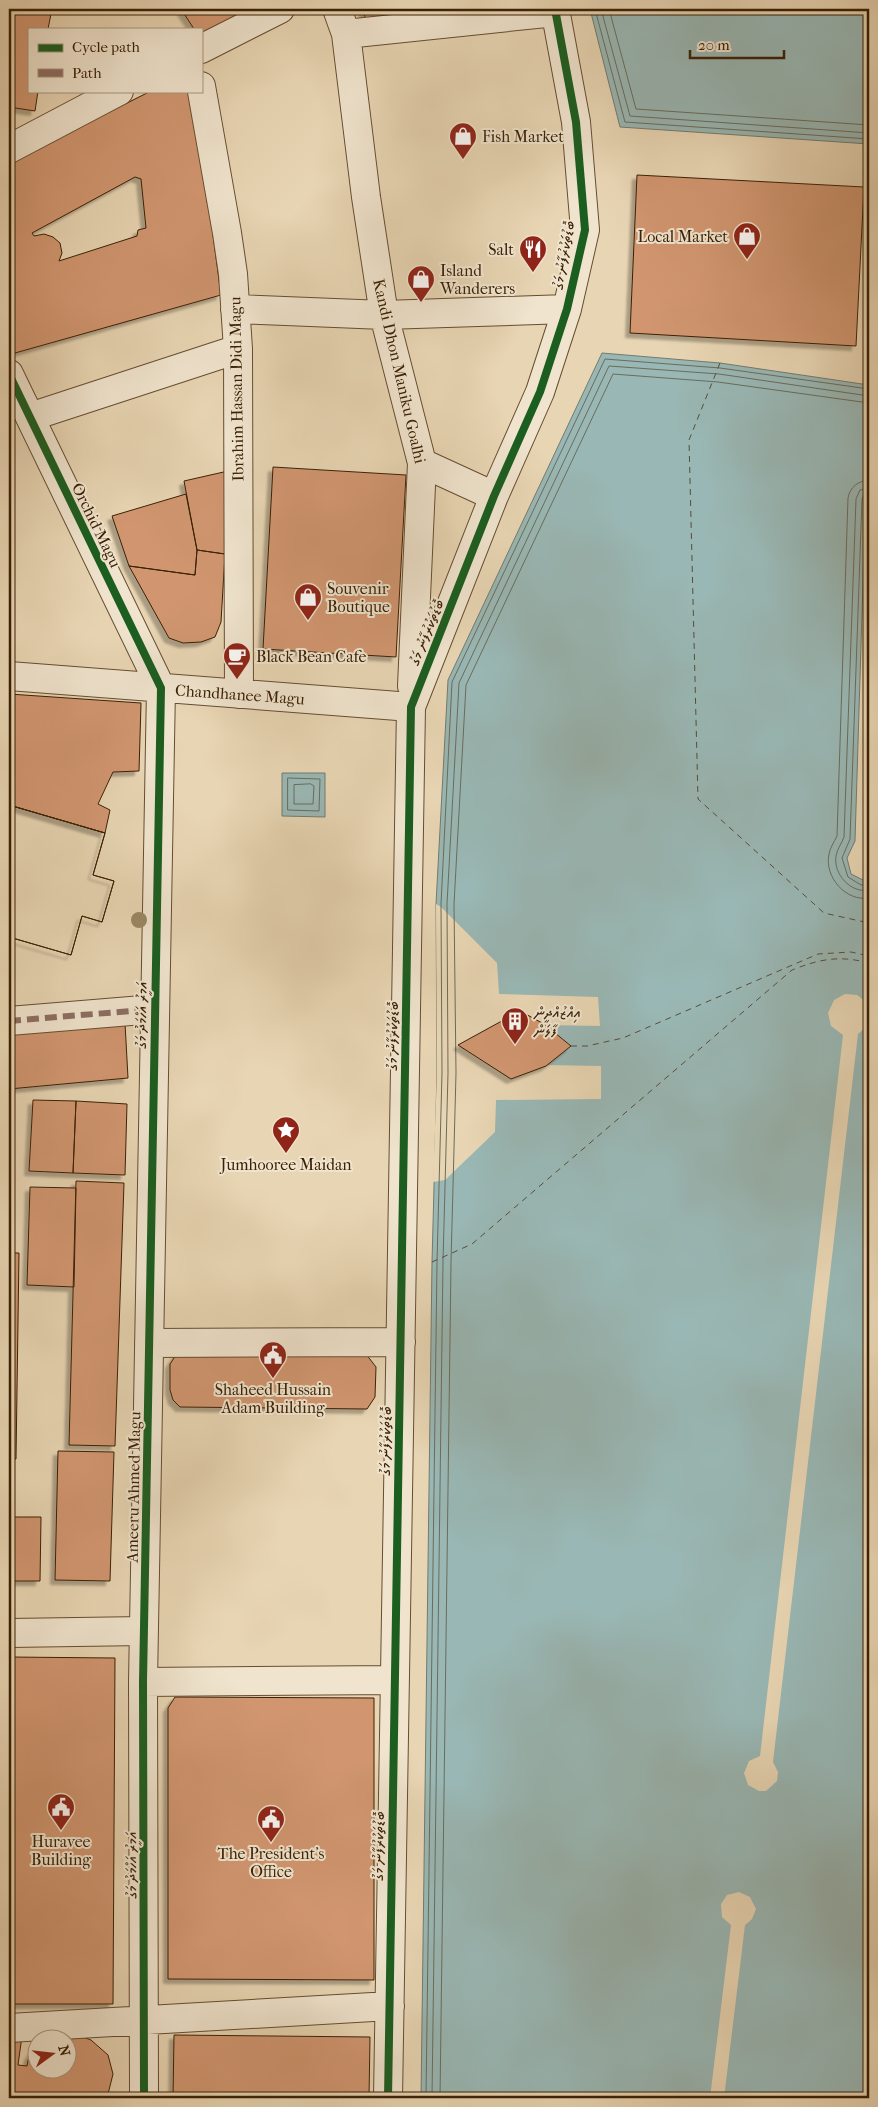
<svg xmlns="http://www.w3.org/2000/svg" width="878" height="2107" font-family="'IM FELL French Canon','Noto Sans Thaana',serif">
	<defs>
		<filter id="shadow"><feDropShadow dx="-4.5" dy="4.5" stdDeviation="1" flood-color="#0004"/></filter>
	</defs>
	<rect width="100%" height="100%" fill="#e8d5b3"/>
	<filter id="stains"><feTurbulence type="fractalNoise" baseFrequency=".004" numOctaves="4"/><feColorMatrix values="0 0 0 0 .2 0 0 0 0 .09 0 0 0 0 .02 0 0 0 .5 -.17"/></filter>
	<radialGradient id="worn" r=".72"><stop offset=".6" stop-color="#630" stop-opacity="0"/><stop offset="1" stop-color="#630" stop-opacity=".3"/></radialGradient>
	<path fill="#99b7b4" stroke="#737b6e" d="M590 9H869V144L620 127Z
		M602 353 720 363 869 385 855 841 847 858 851 874 863 880 869 879V2098H421L432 1262 437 1073 436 904 448 680Z
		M282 773H325V817L282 816Z"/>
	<path fill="#e8d5b3" d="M436 904 441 907 497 963 499 994 598 997 600 1026 545 1025 571 1046 546 1065 601 1066V1099L496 1100 495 1132 445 1180 433 1182 437 1073Z
		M845 994 857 995 866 1002 869 1019 866 1027 858 1034 773 1762 778 1772 777 1781 766 1791H759L748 1785 744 1773 749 1761 760 1756 843 1035 831 1026 828 1013 834 1000Z
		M739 1892 750 1897 756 1909 752 1919 745 1925 724 2098H710L731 1925 722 1917 721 1904 727 1895Z"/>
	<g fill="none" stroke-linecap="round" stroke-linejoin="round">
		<path stroke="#6a6c5c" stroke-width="1" d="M595 9 625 122 869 139
			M601 9 630 116 869 133
			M609 9 636 109 869 125
			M869 480C858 481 850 487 848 498L837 836C834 842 830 848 829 854 824 877 846 902 869 898
			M869 488 860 490 856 499 844 837C842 843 837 849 836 856 833 874 851 894 869 890
			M869 494 864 495 862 499 850 839 842 858 848 877 861 885 869 884
			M288 778 320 779 319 811 288 810Z
			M311 784 314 786 313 804H294V785Z
			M426 2098 437 1262 442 1073 441 904 452 682 605 359 720 368 869 389
			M432 2098 443 1262 448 1073 447 904 459 683 609 366 719 374 869 396
			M440 2098 451 1262 456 1073 454 904 466 685 613 374 718 382 869 403"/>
		<path stroke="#564d3a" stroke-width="1" stroke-dasharray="6 5" stroke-linecap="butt" d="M720 363 689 440 698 799 824 913 869 923
			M571 1046H587L623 1038 818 954 851 952 869 956
			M432 1262 472 1244 792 970C820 959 839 955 869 963"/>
	</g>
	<path fill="#d19670" stroke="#3a2005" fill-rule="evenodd" filter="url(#shadow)" d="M9 9H52L48 29H29V91H38L35 111 9 107Z
		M181 9H265L201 39V29H194Z
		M363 9H504L366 21Z
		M151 91H194L221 295 15 353 9 340V162ZM135 177 141 179 146 228 138 230 137 236 59 261 62 253 60 243 53 237 44 234 34 236 32 233Z
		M637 175 864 187 856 346 630 333Z
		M273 467 406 475 396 657 263 649Z
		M228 471 225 554 197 550 184 481Z
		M186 494 197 550 195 575 129 566 112 516Z
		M197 550 225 554 221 622 215 637 201 642 183 643 169 638 129 566 195 575Z
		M9 694 141 703 139 771 113 772 98 804 110 810 105 833 9 805Z
		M9 805 105 833 93 875 114 881 102 922 82 916 71 955 9 937Z
		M9 805 105 833 93 875 114 881 102 922 82 916 71 955 9 937Z
		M520 1011 544 1024 571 1046 546 1066 511 1079 458 1045Z
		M125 1023 128 1078 9 1089V1034Z
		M33 1100 76 1101 73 1173 29 1171Z
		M76 1101 127 1104 125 1175 73 1173Z
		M76 1181 124 1183 115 1446 69 1445Z
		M30 1187 76 1188 74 1287 27 1285Z
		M9 1253H19L16 1459H9Z
		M178 1352 366 1354 376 1367 375 1397 367 1409 180 1407 173 1400 170 1390V1364Z
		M58 1451 114 1452 110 1581 55 1580Z
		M9 1517H41L40 1581H9Z
		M9 1657 115 1658 113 2004H9Z
		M175 1697 374 1698V1980L168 1979V1708Z
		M73 2033 91 2040 108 2055 113 2074 107 2098H9V2036H22L18 2065 27 2066 29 2056 38 2043V2070H68V2040H46Z
		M174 2035 370 2037 369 2098H173Z"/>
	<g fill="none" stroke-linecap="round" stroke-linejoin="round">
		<g stroke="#664d30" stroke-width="30">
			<path id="minor" d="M337 9 346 34 366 197 384 315 422 463 412 686
				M346 34 556 12
				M201 49 280 9
				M201 86 227 233 233 274 238 349 239 694
				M9 149 119 91
				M235 309 384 315 567 309
				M9 374 161 688 143 1682 144 2098
				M30 417 238 349
				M422 463 494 496
				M9 676 411 707
				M9 1021 155 1009
				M149 1343 401 1342
				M9 1633 144 1631
				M143 1682 394 1680
				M9 2028 390 2006
				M388 2098 411 707 494 496 540 392 567 309 585 230 576 122 555 9"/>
		</g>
		<use href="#minor" stroke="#f0e4ce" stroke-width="28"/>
		<path stroke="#8d6e63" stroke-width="6" stroke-dasharray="12 6" stroke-linecap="butt" d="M9 1021 155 1009"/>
		<g stroke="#f0e4ce" stroke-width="11">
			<path id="cycleway" d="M9 374 161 688 143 1682 144 2098
				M388 2098 411 707 494 496 540 392 567 309 585 230 576 122 555 9"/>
		</g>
		<use href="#cycleway" stroke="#1b5e20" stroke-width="8"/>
	</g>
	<circle fill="#9a8765" cx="139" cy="920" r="8"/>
	<defs>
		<g id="shop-pin" transform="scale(1.4375)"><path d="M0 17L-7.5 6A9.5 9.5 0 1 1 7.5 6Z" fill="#8f2418" stroke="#f0e4ce"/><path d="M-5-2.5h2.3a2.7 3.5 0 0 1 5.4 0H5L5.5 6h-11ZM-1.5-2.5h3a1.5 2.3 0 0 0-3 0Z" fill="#fff"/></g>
		<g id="restaurant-pin" transform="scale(1.4375)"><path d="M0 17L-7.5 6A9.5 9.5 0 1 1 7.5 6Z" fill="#8f2418" stroke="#f0e4ce"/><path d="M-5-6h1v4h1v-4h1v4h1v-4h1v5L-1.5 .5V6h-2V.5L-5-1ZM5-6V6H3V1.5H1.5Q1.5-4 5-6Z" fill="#fff"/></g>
		<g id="cafe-pin" transform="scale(1.4375)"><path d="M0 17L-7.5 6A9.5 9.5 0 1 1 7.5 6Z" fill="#8f2418" stroke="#f0e4ce"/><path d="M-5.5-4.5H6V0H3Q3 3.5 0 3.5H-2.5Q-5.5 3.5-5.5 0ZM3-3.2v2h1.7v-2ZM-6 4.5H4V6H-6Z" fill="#fff"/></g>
		<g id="building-pin" transform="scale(1.4375)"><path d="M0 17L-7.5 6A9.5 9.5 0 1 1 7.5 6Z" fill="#8f2418" stroke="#f0e4ce"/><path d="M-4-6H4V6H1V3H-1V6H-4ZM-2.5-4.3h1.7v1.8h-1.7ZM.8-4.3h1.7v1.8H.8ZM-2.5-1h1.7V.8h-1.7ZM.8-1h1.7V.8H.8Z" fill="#fff"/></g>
		<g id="sight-pin" transform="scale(1.4375)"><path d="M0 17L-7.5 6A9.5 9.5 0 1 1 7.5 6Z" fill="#8f2418" stroke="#f0e4ce"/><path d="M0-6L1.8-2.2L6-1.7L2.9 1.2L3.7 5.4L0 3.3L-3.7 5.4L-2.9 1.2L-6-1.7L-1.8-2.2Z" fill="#fff"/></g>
		<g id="civic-pin" transform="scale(1.4375)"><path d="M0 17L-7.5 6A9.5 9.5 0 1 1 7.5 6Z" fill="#8f2418" stroke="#f0e4ce"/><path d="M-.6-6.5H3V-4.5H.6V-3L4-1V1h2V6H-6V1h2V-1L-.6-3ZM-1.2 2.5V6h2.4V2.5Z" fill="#fff"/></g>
	</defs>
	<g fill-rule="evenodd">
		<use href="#shop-pin" x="463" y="136"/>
		<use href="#shop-pin" x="747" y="236"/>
		<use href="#restaurant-pin" x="533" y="249"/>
		<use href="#shop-pin" x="421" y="279"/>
		<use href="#shop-pin" x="308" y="597"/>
		<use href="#cafe-pin" x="237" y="656"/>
		<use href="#building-pin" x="515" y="1021"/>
		<use href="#sight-pin" x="286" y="1130"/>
		<use href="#civic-pin" x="273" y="1355"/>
		<use href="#civic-pin" x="61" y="1807"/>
		<use href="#civic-pin" x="271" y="1819"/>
	</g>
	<g text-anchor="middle" stroke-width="4" stroke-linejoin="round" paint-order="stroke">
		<g font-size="16" fill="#3a2005" stroke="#f0e4ce" text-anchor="start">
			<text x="482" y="142">Fish Market</text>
			<text x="728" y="242" text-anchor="end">Local Market</text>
			<text x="514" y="255" text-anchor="end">Salt</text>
			<text x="440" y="276">Island<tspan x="440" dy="18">Wanderers</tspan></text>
			<text x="327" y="594">Souvenir<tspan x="327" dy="18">Boutique</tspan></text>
			<text x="256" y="662">Black Bean Cafe</text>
			<text x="534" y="1018">އިއްޒުއްދީން<tspan x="534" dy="18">ފާލަން</tspan></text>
			<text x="286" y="1170" text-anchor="middle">Jumhooree Maidan</text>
			<text x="273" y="1395" text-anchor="middle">Shaheed Hussain<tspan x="273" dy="18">Adam Building</tspan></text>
			<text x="61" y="1847" text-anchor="middle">Huravee<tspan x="61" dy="18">Building</tspan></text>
			<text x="271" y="1859" text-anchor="middle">The President's<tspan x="271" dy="18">Office</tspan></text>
		</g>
		<g font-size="16" fill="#3a2005" stroke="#f0e4ce">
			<text transform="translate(563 255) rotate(-80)" y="6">ބޮޑުތަކުރުފާނު މަގު</text>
			<text transform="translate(400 371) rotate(77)" y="6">Kandi Dhon Maniku Goalhi</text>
			<text transform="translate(236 389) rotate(-91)" y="6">Ibrahim Hassan Didi Magu</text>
			<text transform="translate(97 525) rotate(64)" y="6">Orchid Magu</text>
			<text transform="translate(426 632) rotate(-68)" y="6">ބޮޑުތަކުރުފާނު މަގު</text>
			<text transform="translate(240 694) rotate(4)" y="6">Chandhanee Magu</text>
			<text transform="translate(141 1015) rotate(-89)" y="6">އަމީރު އަހްމަދު މަގު</text>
			<text transform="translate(392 1036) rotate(-89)" y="6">ބޮޑުތަކުރުފާނު މަގު</text>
			<text transform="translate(385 1441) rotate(-89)" y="6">ބޮޑުތަކުރުފާނު މަގު</text>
			<text transform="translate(133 1487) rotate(-89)" y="6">Ameeru Ahmed Magu</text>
			<text transform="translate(378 1846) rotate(-89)" y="6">ބޮޑުތަކުރުފާނު މަގު</text>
			<text transform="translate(131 1865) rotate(-90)" y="6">އަމީރު އަހްމަދު މަގު</text>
		</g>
	</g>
	<rect width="878" height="2107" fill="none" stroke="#e8d5b3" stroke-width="30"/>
	<rect x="10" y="10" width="858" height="2087" fill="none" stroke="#3a2005" stroke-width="2.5"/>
	<rect x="15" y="15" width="848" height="2077" fill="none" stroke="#3a2005"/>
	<rect x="28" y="28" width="175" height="65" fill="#f0e4ce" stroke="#a7967e"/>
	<rect x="38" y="44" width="25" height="8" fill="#1b5e20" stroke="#a7967e"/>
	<text x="72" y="52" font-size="15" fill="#3a2005">Cycle path</text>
	<rect x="38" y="69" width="25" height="8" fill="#8d6e63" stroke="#a7967e"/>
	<text x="72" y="78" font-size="15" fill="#3a2005">Path</text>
	<g transform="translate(52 2054) rotate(75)"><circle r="24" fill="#f0e4ce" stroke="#a7967e"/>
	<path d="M0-4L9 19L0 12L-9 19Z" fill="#8f2418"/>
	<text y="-8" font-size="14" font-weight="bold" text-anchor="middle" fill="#3a2005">N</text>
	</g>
	<path d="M690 50v8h94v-8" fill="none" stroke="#3a2005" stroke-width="2.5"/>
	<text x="698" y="50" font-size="15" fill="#3a2005" stroke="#f0e4ce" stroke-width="4" paint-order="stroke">20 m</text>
	<rect width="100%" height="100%" filter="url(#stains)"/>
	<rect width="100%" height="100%" fill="url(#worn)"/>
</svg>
